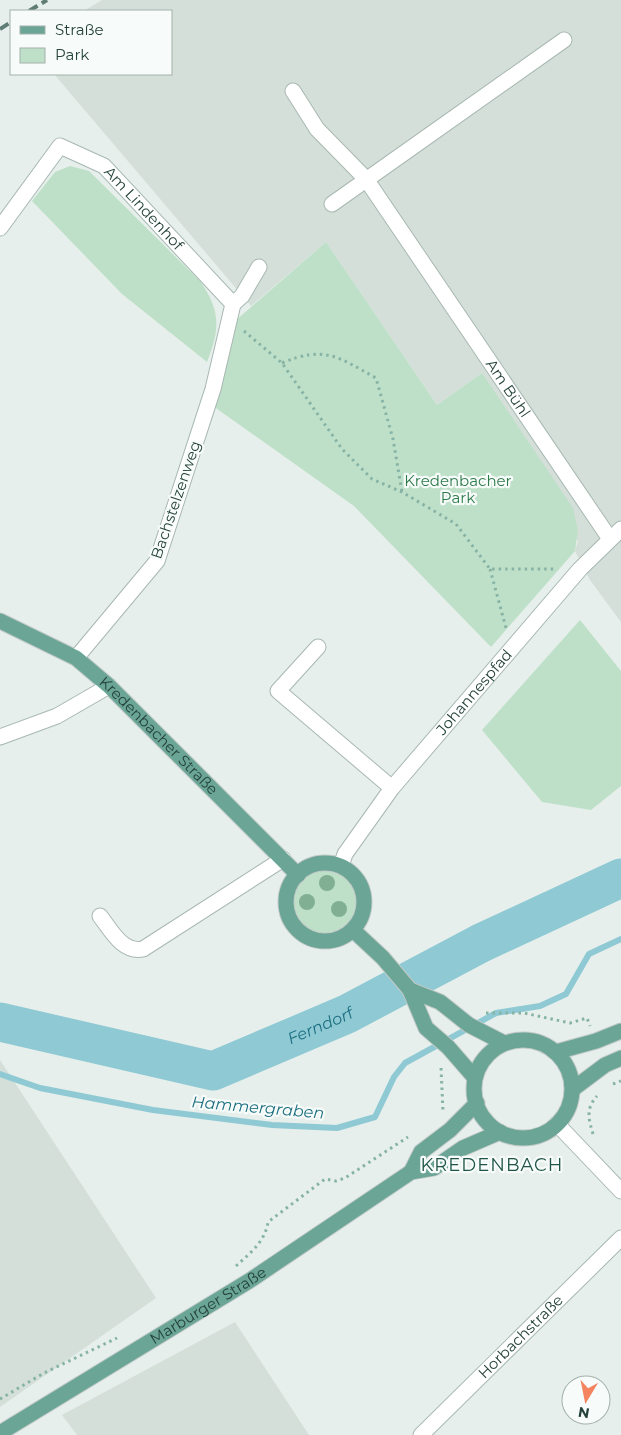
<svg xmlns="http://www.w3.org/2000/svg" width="621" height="1435" font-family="Montserrat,sans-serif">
	<rect width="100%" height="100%" fill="#e6efeb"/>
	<path fill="#d4dfda" d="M102 0H621V622L590 580 575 551 578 541 482 373 437 405 326 242 251 306 54 74H171V11H84Z
		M0 1060 156 1298 0 1407Z
		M235 1322 309 1435H77L62 1415Z"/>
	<path fill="#bfe0c8" d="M70 166 89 171 200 281C221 311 220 329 207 362L122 294 32 201 55 172Z
		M326 242 437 405 482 373 573 508 578 530 575 551 491 647 354 506 213 406 235 321Z
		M580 620 621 671V786L591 810 542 802 482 730Z
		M286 902a39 39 0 1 1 78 0a39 39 0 1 1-78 0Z"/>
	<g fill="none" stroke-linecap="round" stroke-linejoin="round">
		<path stroke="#8ec9d4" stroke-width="6" d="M0 1074 40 1088 153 1110 272 1125 337 1128 375 1117 394 1077 405 1063 496 1013 540 1006 566 994 589 954 621 939"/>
		<path stroke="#8ec9d4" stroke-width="39" id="s1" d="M0 1022 213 1071 347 1014 481 943 621 878"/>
		<g stroke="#a8b8b2" stroke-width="17">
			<g id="minor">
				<path id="s2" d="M293 91 317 129 366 179 610 539"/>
				<path d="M332 204 564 40"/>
				<path id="s3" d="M0 228 60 146 104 166 233 304 213 389 157 561 76 658"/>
				<path d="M233 304 242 296 259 267"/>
				<path d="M318 647 278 691 392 788"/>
				<path d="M0 737 57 716 109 686"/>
				<path id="s4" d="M341 866 345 854 392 788 580 569 621 529"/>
				<path d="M100 916C111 930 122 953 143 949L283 859"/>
				<path d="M557 1124 621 1191"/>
				<path id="s5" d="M421 1435 621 1238"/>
			</g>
		</g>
		<g stroke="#c2cac8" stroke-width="17">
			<g id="major">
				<path id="s6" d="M0 621 76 658 109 686 298 875"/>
				<circle cx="325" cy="902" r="39"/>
				<path d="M353 930 383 958 410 990 426 1028 448 1047 475 1078"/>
				<path d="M410 990 440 1002 469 1025 504 1043"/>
				<circle cx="523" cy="1089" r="49"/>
				<path d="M556 1052 596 1041 621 1031"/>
				<path d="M573 1089 605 1065 621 1058"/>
				<path d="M411 1172 421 1152 450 1130 477 1103"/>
				<path id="s7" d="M0 1433 249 1281 411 1172 434 1168 463 1148 500 1132"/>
			</g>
		</g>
		<path stroke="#86b3a5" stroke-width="3" stroke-dasharray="2.5 4" stroke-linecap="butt" d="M244 331 282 363 342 449 372 479 402 492 456 524 490 569H557
			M282 363C325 345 338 357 376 378L393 439 402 492
			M490 569 506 628
			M486 1013H524L570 1023 587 1018 590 1026
			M441 1068 443 1112
			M613 1084 621 1081
			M593 1134C589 1120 585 1109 597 1096
			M236 1266C250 1253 265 1242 268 1222L325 1179 336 1181 345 1178 408 1137
			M0 1399 44 1373 117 1338"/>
		<use href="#minor" stroke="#fff" stroke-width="15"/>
		<use href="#major" stroke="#6aa596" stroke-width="15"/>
		<path stroke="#5f7d75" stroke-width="4" stroke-dasharray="10 5" stroke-linecap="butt" d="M29 11 47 0
			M0 29 11 22"/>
	</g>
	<g fill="#80af93">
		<circle cx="327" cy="883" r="8"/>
		<circle cx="307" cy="902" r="8"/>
		<circle cx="339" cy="909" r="8"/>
	</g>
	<g text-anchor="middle" stroke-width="4.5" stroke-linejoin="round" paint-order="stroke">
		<g font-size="15" fill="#24423a" stroke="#f7fbf9">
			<text dy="5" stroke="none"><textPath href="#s3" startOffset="208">Am Lindenhof</textPath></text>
			<text dy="5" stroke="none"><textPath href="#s2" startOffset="368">Am Bühl</textPath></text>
			<text transform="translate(176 500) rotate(-71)" y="5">Bachstelzenweg</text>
			<text dy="5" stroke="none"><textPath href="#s4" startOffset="220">Johannespfad</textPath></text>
			<text dy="5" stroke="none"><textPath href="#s6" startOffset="198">Kredenbacher Straße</textPath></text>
			<text dy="5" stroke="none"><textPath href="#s7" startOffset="244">Marburger Straße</textPath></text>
			<text dy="5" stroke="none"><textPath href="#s5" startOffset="140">Horbachstraße</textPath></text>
		</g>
		<g font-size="15" fill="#2d7a4b" stroke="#f7fbf9">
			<text x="458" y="486">Kredenbacher<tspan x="458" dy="17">Park</tspan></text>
		</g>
		<g font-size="16" font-style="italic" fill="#1c6f80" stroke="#f7fbf9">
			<text dy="6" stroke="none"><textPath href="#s1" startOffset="335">Ferndorf</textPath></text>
			<text transform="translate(258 1107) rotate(5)" y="6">Hammergraben</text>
		</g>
		<g font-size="18" letter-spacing="1" fill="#1f5548" stroke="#f7fbf9">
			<text x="492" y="1171">KREDENBACH</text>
		</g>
	</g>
	<rect x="10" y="10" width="162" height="65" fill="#f7fbf9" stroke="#a3b1ad"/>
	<rect x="20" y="26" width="25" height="8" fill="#6aa596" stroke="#a3b1ad"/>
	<text x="55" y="35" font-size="15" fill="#24423a">Straße</text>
	<rect x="20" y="48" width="25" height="15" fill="#bfe0c8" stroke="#a3b1ad"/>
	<text x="55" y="60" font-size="15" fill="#24423a">Park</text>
	<g transform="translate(586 1400) rotate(190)"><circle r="24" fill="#f7fbf9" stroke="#a3b1ad"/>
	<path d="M0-4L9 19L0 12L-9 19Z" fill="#f4845f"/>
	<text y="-8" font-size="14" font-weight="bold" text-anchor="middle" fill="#24423a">N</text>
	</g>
</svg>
